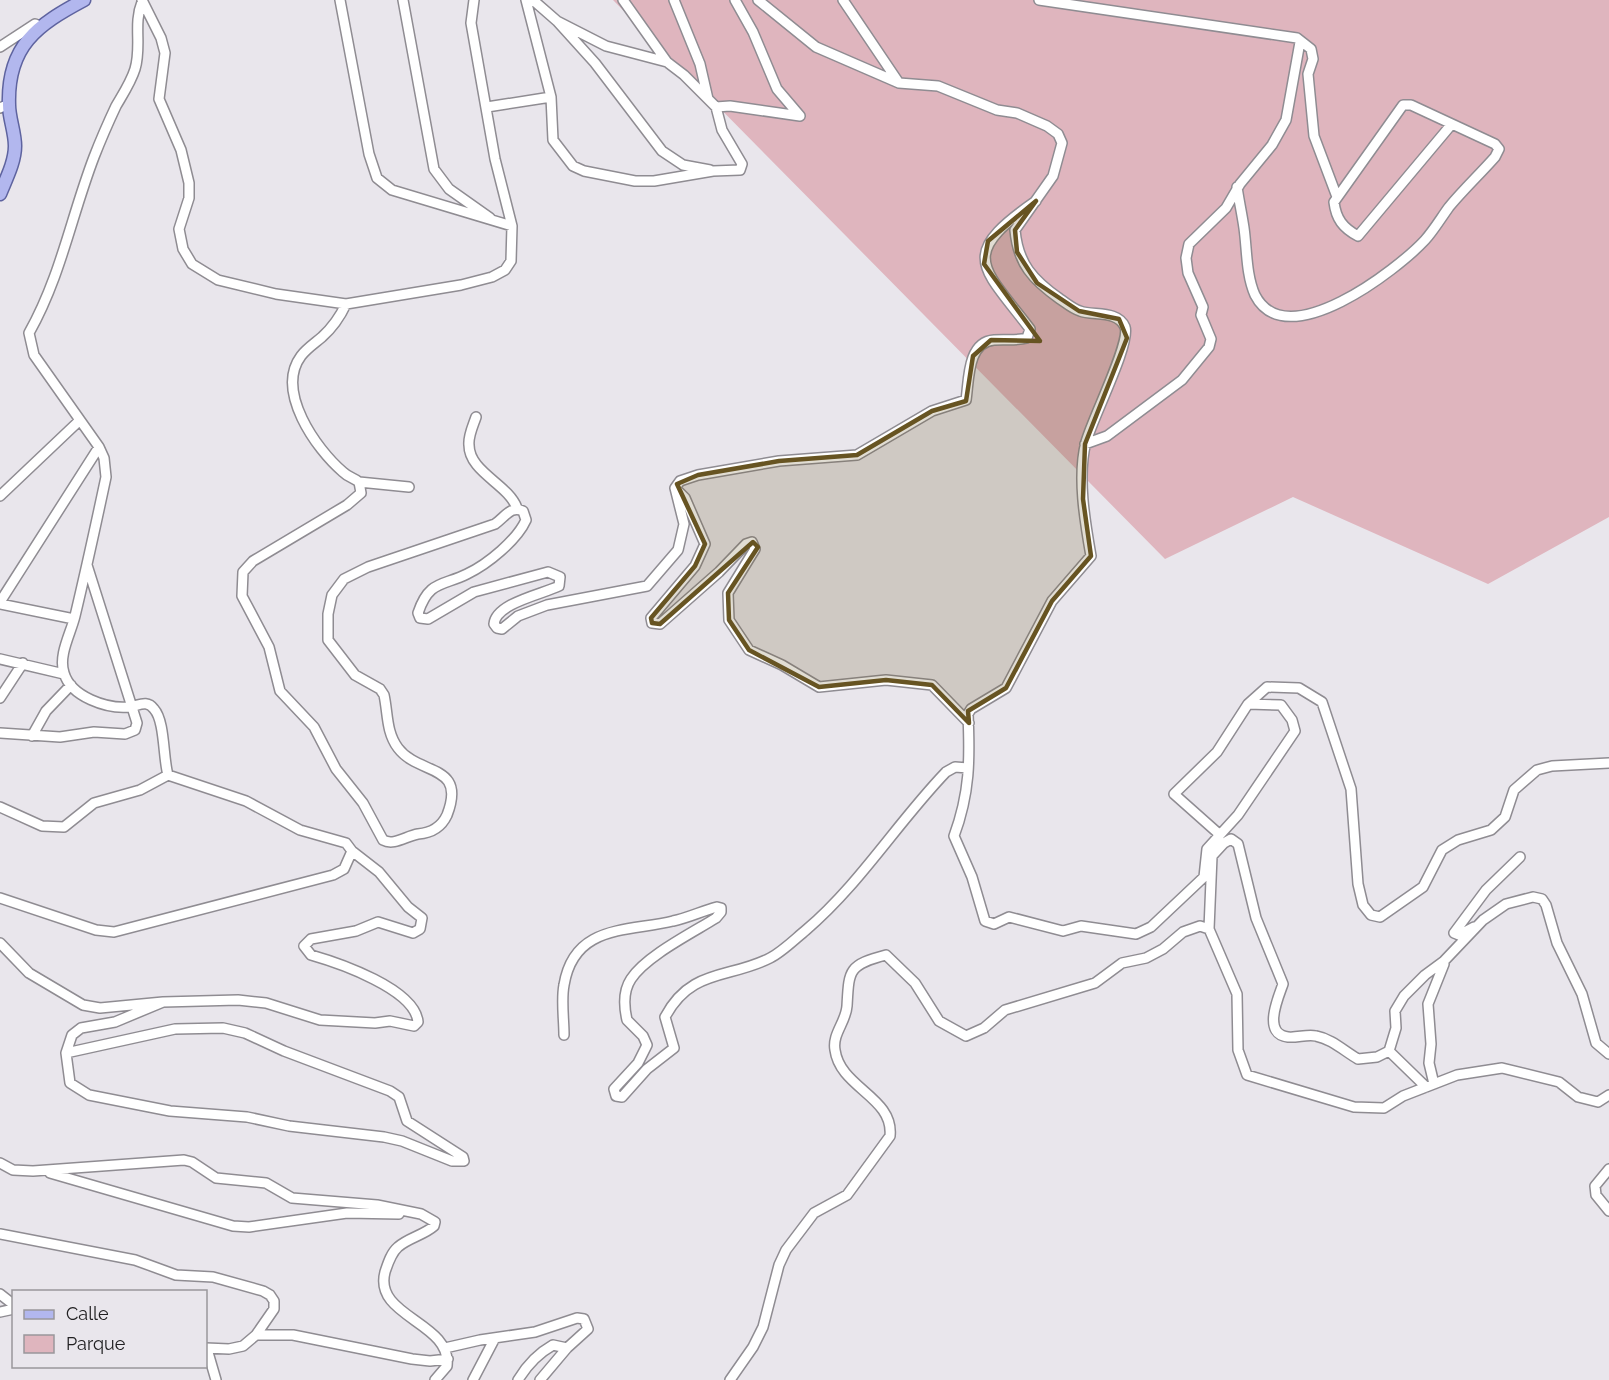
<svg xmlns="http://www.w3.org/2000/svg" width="1609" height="1380" font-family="Raleway,sans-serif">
	<rect width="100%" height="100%" fill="#e9e6ec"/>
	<path fill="#dfb5be" d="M613 0H1609V517L1488 584 1293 497 1165 559Z"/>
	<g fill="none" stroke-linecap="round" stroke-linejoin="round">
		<g stroke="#8f8c92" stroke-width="12">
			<path id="minor" d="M142 0 161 38 165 53 159 99 181 150 189 183V198L179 229 183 249 192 264 218 280 276 294 346 304 461 285 492 277 505 270 511 261 512 226 495 159 471 23 474 0
				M340 0 369 154 377 178 392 190 512 226
				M403 0 434 169 449 189 490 218
				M526 0 551 97 553 140 573 166 584 171 635 181H654L713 171 740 170 742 164 722 130 716 107 730 106 800 116 777 89 753 32 735 0
				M533 0 557 21 606 46 667 62 684 75 716 107
				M623 0 667 62
				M674 0 700 64 708 99
				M758 0 816 47 899 83 938 86 997 110 1017 113 1047 126 1058 134 1062 143 1053 176 1015 230C1018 264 1033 280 1060 299 1066 303 1073 309 1080 311 1093 316 1118 310 1125 327 1131 343 1092 419 1086 442 1077 476 1085 522 1091 556L1052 601 1006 688 971 709 968 714C970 759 970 793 954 836L972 877 985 921 994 924 1009 917 1063 931 1081 926 1136 934 1151 927 1204 877 1207 849 1238 815 1295 731 1292 720 1281 705 1248 704 1217 752 1174 794 1219 834
				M843 0 899 83
				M1039 0 1297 38 1311 49 1313 59 1308 74 1314 136 1337 197
				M557 21 595 63 662 151 683 165 710 170
				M0 47 35 24 40 26
				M487 107 551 97
				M0 108 9 104
				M1237 187C1239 201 1242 214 1244 228 1247 249 1246 275 1255 295 1286 356 1397 270 1425 240 1434 230 1441 218 1449 207 1463 190 1480 174 1495 157L1499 149 1495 144 1411 105H1403L1334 202C1336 219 1343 228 1358 236L1451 125
				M346 304C340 317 332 328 322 337 315 343 306 349 301 356 275 391 316 449 343 472 348 477 354 478 359 482L361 493 347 505 253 561 243 572 242 596 269 647 280 691 314 727 336 769 363 803 383 840C394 846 406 836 418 834 431 833 441 828 447 815 467 763 419 776 398 748 386 732 388 713 384 695L380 689 355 675 328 640V614L332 595 344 579 368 567 495 524C505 517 511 505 523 511L526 520C517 540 488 564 467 574 443 586 429 580 418 613L420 618 428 619 474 592 548 572 560 577 559 586C543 594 496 603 494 624L497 628 502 629 518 616 547 605 647 586 678 550 684 524 675 488 680 481 698 475 779 461 857 455 932 411 966 400C969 381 967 342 994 340 1005 339 1016 341 1027 338L1030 329C981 265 958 255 1036 201
				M476 417C473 426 468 436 469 445 469 472 508 484 517 508
				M1085 444 1107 436 1182 380 1209 347 1211 339 1201 315 1203 307 1188 273 1186 258 1189 244 1226 208 1240 184 1272 145 1286 120 1300 42
				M359 482 409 487
				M677 490 685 498 705 544 695 566 651 618 652 623 660 624 719 572 746 544 752 542 755 549 728 593 729 620 749 650 782 665 819 687 886 680 932 685 969 723
				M0 496 79 421
				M0 602 99 447
				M0 604 74 619
				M0 659 64 674
				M0 698 23 663
				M1248 704 1267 687 1299 688 1322 702 1351 789 1358 884 1363 905 1371 915 1380 917 1423 887 1442 850 1458 840 1491 830 1505 817 1514 790 1537 770 1552 766 1609 763
				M0 733 60 737 94 732 125 734 135 730 137 723 87 565
				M32 736 46 711 71 685
				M0 807 42 826 64 827 94 803 140 790 168 775
				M0 898 96 930 114 932 333 875 344 869 352 851 346 843 300 830 246 801 168 775C163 758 165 721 154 709 147 699 138 706 129 707 107 709 71 697 64 673 58 655 71 633 75 616 86 570 96 524 106 477L104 458 99 447 34 355 29 333C61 276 71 217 94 157 101 139 108 123 116 106 123 94 131 82 135 69 142 46 133 24 142 2
				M1474 927 1459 935 1454 933 1486 890 1520 857
				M0 943 29 973 83 1005 100 1008 163 1002 238 1000 266 1003 320 1020 375 1023 390 1021 414 1026 418 1022C415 989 339 963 311 955L304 946 311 939 356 931 378 922 413 933 420 929 422 918 408 907 379 872 352 851
				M564 1035C564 1019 561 1000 564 985 574 924 628 932 673 921 688 918 702 911 717 907L721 908V912L716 918C692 933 646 956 631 979 623 991 624 1007 627 1020L643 1036 647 1045 638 1063 614 1089 616 1096 622 1097 647 1069 674 1048 665 1017C691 968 729 979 770 958 782 952 795 939 806 930 860 884 897 823 946 772L955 767 968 768
				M1389 1051 1426 1087
				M66 1053 175 1029 223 1028 245 1033 284 1051 390 1091 399 1097 407 1121 463 1157 464 1161H452L402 1141 384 1137 289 1126 247 1117 170 1111 89 1095 70 1083 66 1053 72 1035 81 1028 115 1022 163 1002
				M1609 1054 1596 1043 1582 994 1557 943 1546 905 1542 899 1533 897 1506 904 1483 920 1444 961 1425 975 1404 996 1395 1011 1396 1028 1389 1051 1377 1057 1358 1059C1344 1051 1332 1039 1316 1036 1307 1034 1297 1038 1288 1037 1262 1034 1278 998 1283 984L1256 918 1238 844 1231 839 1224 843 1212 856 1209 929 1237 994 1238 1050 1247 1075 1354 1107 1384 1108 1403 1096 1457 1075 1502 1068 1559 1082 1578 1097 1598 1102 1609 1095
				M1434 1084 1429 1063 1431 1044 1428 1004 1444 964
				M0 1163 13 1170 33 1171 184 1160 192 1162 216 1178 266 1183 292 1198 377 1205 421 1214 435 1222 434 1226C424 1235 408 1238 398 1247 391 1253 388 1263 385 1272 373 1317 452 1322 447 1366L435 1380
				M1609 1169 1595 1186 1596 1195 1609 1211
				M50 1173 233 1226 249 1227 347 1213 399 1214
				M0 1234 135 1260 176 1275 213 1277 263 1291 270 1295 274 1301V1309L256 1335 243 1346 229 1349 206 1348
				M0 1294 14 1305
				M0 1312 14 1309
				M256 1335H293L412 1359 430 1361 448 1359
				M445 1348 480 1340 535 1332 577 1318 584 1319 588 1329 567 1348
				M207 1349 216 1380
				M473 1380 495 1338
				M518 1380C527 1365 537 1354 553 1345L567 1348 540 1380
				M730 1380 753 1347 763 1327 779 1265 786 1250 814 1213 847 1195 890 1136C894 1097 840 1088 835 1050 832 1034 846 1022 847 1006 849 970 848 965 886 955L915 983 939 1021 966 1036 984 1028 1005 1010 1095 983 1122 963 1146 958 1163 949 1183 932 1200 926 1209 929"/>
		</g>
		<g stroke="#5e639f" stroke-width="15">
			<path id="major" d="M0 194C6 179 15 162 15 146 15 132 9 118 9 105 7 46 37 25 84 0"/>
		</g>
		<use href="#minor" stroke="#fff" stroke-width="9"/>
		<use href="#major" stroke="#b2b7ee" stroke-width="12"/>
	</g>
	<path fill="#675422" fill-opacity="0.2" stroke="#675422" stroke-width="4.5" stroke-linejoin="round" d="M1036 201 1015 230 1017 252 1037 283 1079 311 1119 319 1127 338 1085 444 1083 499 1091 556 1052 601 1006 688 968 711 969 723 932 685 886 680 819 687 749 650 729 620 728 593 758 547 753 542 660 624 652 623 651 618 695 566 705 544 677 484 698 475 779 461 857 455 932 411 966 401 973 356 991 340 1040 341 984 264 988 241Z"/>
	<rect x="12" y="1290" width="195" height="78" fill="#e9e6ec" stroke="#99979b" stroke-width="1.5"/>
	<rect x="24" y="1310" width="30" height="9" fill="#b2b7ee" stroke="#99979b" stroke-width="1.5"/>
	<text x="66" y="1320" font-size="18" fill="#212022">Calle</text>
	<rect x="24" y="1335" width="30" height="18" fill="#dfb5be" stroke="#99979b" stroke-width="1.5"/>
	<text x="66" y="1350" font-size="18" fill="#212022">Parque</text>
</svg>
